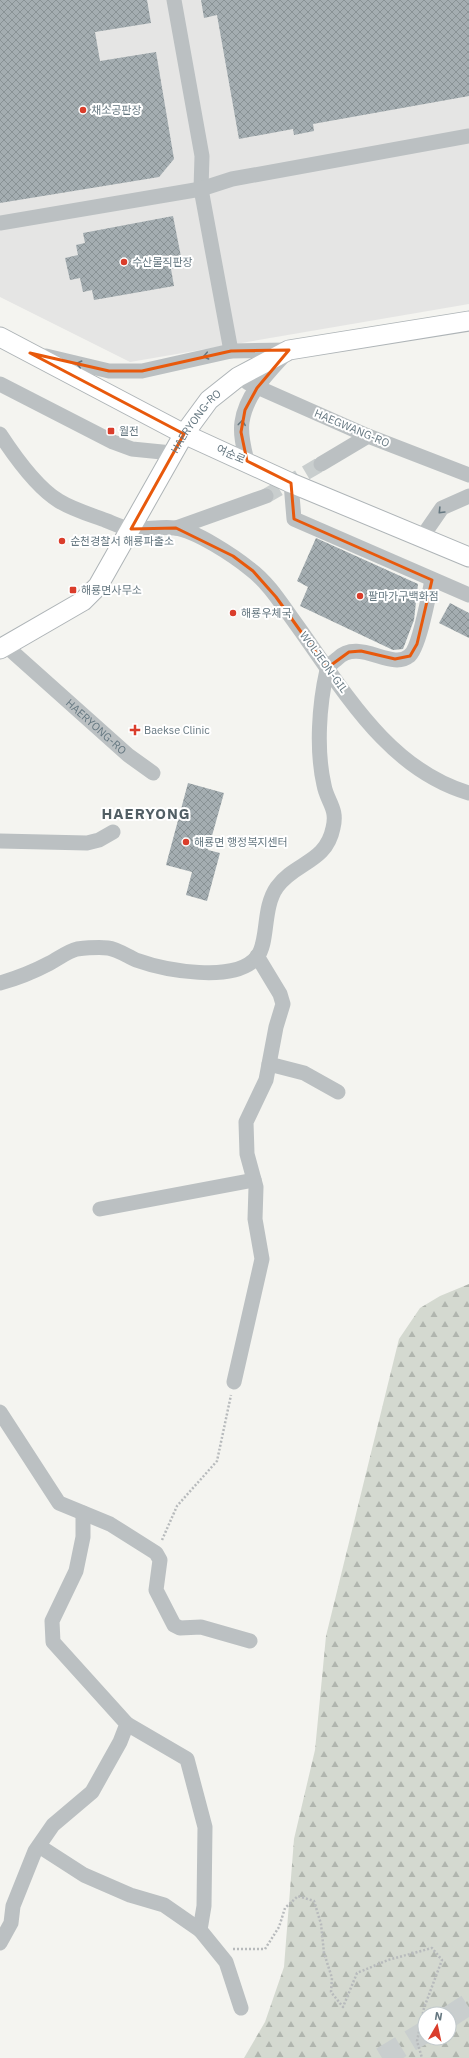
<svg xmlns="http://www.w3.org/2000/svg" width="469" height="2058" font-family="'IBM Plex Sans','Noto Sans KR',sans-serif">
	<defs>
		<pattern id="forest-firs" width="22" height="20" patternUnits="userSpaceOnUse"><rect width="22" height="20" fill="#d4d9d0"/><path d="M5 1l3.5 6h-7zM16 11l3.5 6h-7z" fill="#b0b5ae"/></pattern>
		<pattern id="building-cross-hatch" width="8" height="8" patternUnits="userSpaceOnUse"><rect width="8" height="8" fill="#a4adb1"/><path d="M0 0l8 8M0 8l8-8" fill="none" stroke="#899295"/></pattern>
	</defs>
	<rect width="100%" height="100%" fill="#f4f4f0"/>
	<path fill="#e5e5e4" d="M0 0H469V304L130 362 0 297Z"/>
	<path fill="url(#forest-firs)" fill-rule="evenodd" d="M469 1284V2058H244L265 2022 284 1967 294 1839 315 1750 326 1636 399 1339 420 1308 440 1296ZM425 2014H449V2038H425Z"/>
	<path fill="url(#building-cross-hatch)" d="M0 0H147L151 23 95 32 100 61 156 52 174 159 159 177 0 203Z
		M201 0H469V96L313 124 314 131 294 135 293 129 239 139 217 15 204 18Z
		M173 216 183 267 171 269 174 286 94 300 92 290 83 292 80 278 70 280 65 258 78 255 76 245 85 243 83 233Z
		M316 538 418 584 414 620 403 649 393 650 300 606 308 587 297 581Z
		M450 603 469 613V638L439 623Z
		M188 783 224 793 208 850 220 853 207 901 186 895 192 872 166 865Z"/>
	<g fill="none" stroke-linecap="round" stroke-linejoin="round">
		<path stroke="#c9cece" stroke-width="15" stroke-dasharray="15 8" stroke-linecap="butt" d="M266 496 321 464"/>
		<path stroke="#c9cece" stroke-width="22" stroke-dasharray="22 11" stroke-linecap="butt" d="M449 2017 469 2004
			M382 2058 425 2032"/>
		<g stroke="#aeb4b7" stroke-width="21">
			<g id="major">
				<path d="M0 337 184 434 291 483 469 557"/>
				<path id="s2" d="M0 649 83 601 98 586 184 434 209 400 238 377 289 350 469 321"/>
			</g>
		</g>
		<path stroke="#b7babc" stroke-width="2.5" stroke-dasharray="2 2" stroke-linecap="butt" d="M162 1540 177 1506 217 1461 231 1395
			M233 1949H265L279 1927 285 1908 298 1896 314 1901 321 1924 324 1953 332 1978 331 1992 343 2007 357 1973 388 1960 432 1948 442 1960 424 2008 417 2041 422 2058"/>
		<g stroke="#bbc0c2" stroke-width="15">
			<path d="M174 0 202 156 201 189 231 351"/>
			<path d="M0 223 201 189 232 179 469 136"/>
			<path d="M46 356 109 371H142L231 351 289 350C271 370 246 393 242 422 240 435 244 449 247 461"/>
			<path d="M248 383 368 436 469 475"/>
			<path d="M0 384 113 442 132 449 172 453"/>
			<path d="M0 434C15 457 36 487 59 501 72 509 88 514 102 519 111 522 122 528 131 529 146 530 161 526 175 528 195 530 234 556 250 569 269 583 282 605 296 624 343 689 387 769 469 793"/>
			<path d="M321 464 368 436"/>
			<path d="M291 483 294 519 469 595"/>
			<path d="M176 528 266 496"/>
			<path d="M422 537 442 508 469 496"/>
			<path id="s1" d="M6 646 128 755 153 773"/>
			<path d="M0 841 87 843 99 840 113 832"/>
			<path d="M0 983C18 978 33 972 50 963 58 959 68 951 77 949 86 948 99 947 108 948 117 949 127 956 136 960 164 970 235 984 257 957 269 942 262 908 277 887 295 862 326 863 333 828 338 808 327 802 324 785 316 750 319 705 327 670 328 666 333 662 337 659 359 637 391 671 409 656 419 649 429 594 432 580"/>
			<path d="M269 1064 304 1073 338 1092"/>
			<path d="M100 1209 254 1180"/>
			<path d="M234 1382 262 1259 255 1219 256 1187 247 1154 246 1122 266 1080 276 1027 283 1004 280 994 257 956"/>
			<path d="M0 1412 59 1503 110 1524 156 1553 160 1560 156 1590 174 1625 180 1628 201 1627 250 1641"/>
			<path d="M127 1724 187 1759 205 1827 204 1906 200 1930 226 1962 241 2008"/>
			<path d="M39 1846 84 1875 130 1895 164 1905 200 1930"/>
			<path d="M0 1943 11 1923 13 1906 35 1851 53 1825 92 1792 120 1742 127 1724 53 1642 52 1621 76 1571 83 1537V1513"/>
		</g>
		<use href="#major" stroke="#fff" stroke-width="19"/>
	</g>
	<defs><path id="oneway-chevron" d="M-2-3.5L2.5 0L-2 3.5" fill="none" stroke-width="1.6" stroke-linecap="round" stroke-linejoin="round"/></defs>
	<g stroke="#657780">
		<use href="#oneway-chevron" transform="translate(206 356) rotate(168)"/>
		<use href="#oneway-chevron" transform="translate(79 364) rotate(-167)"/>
		<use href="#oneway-chevron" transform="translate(242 423) rotate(-83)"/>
		<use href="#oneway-chevron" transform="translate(441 511) rotate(134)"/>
	</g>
	<path fill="none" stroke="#e8590c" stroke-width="3" stroke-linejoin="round" d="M289 350 257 388 245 410 241 432 247 461 291 483 294 519 432 580 417 644 410 656 395 659 361 651 349 652 327 668 276 597 253 571 233 556 176 528 131 529 184 434 30 353 109 371H142L231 351Z"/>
	<g fill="#da3d2b" stroke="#fff" stroke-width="1.5">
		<circle cx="83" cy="110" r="4"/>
		<circle cx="124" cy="262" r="4"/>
		<rect x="107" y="427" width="8" height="8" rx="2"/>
		<circle cx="62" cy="541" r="4"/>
		<rect x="69" y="586" width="8" height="8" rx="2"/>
		<circle cx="360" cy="596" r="4"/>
		<circle cx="233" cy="613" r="4"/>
		<path d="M133 724h4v4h4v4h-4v4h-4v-4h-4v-4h4z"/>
		<circle cx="186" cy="842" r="4"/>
	</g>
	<g text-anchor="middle" stroke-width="4" stroke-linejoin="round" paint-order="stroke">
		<g font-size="11" fill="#657780" stroke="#fff" text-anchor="start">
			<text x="91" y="114">채소공판장</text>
			<text x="132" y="266">수산물직판장</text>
			<text x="119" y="435">월전</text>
			<text x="70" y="545">순천경찰서 해룡파출소</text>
			<text x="81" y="594">해룡면사무소</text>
			<text x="368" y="600">팔마가구백화점</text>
			<text x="241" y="617">해룡우체국</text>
			<text x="144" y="734">Baekse Clinic</text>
			<text x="194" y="846">해룡면 행정복지센터</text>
		</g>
		<g font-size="11" fill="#657780" stroke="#fff">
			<text dy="4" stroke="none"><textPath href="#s2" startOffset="309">HAERYONG-RO</textPath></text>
			<text transform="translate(352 428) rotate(23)" y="4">HAEGWANG-RO</text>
			<text transform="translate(231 454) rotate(24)" y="4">여순로</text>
			<text transform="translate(324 662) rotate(54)" y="4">WOLJEON-GIL</text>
			<text dy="4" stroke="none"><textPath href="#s1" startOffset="121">HAERYONG-RO</textPath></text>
		</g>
		<g font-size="15" font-weight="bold" letter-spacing="1" fill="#525f65" stroke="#fff">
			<text x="146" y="819">HAERYONG</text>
		</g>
	</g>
	<g transform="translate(437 2026) rotate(9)"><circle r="19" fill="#ffffff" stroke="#c1c9cc"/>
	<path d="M0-3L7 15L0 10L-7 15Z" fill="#da3d2b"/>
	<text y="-6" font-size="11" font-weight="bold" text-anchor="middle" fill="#657780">N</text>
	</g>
</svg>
